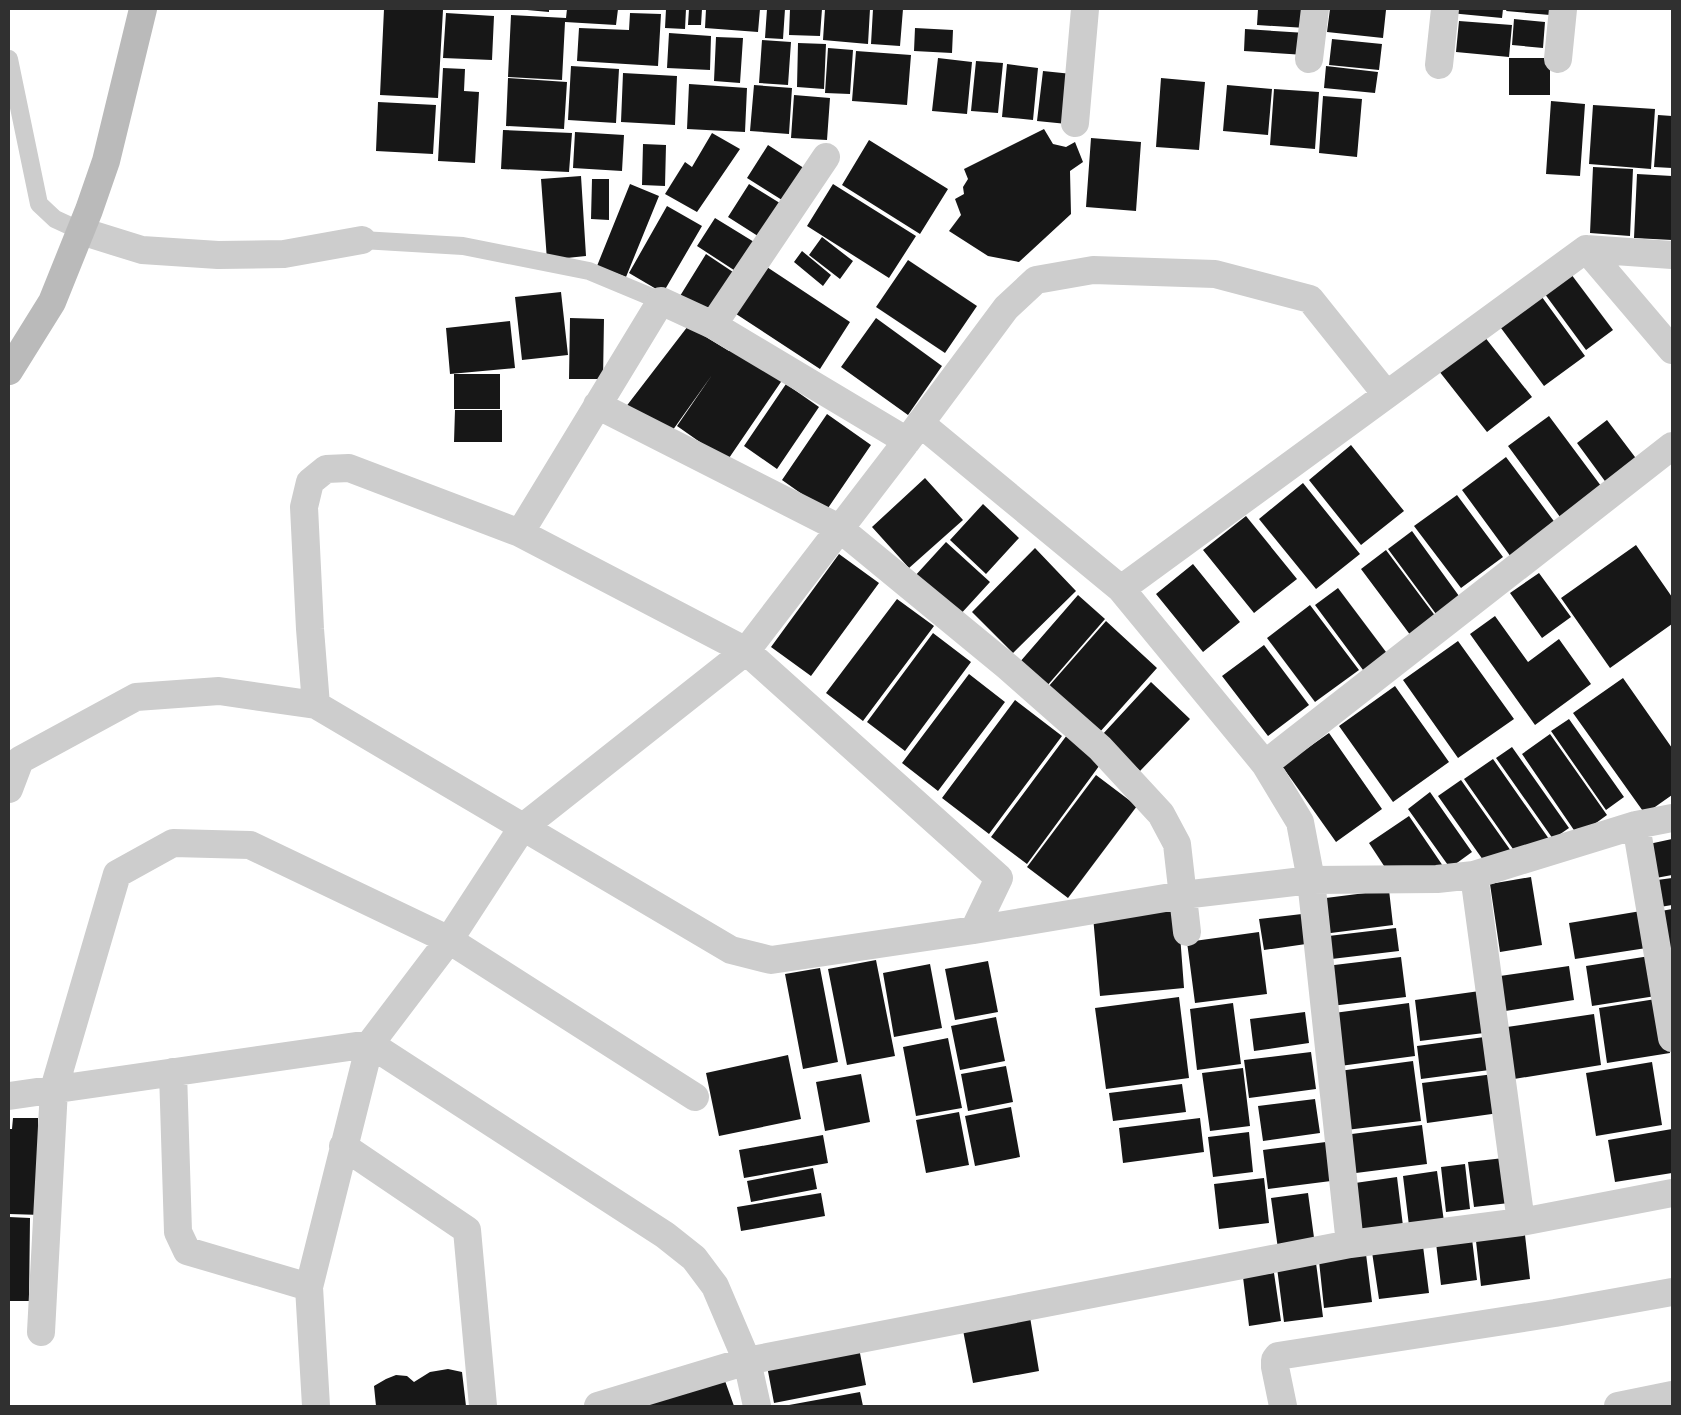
<svg xmlns="http://www.w3.org/2000/svg" width="1681" height="1415" font-family="Barlow,sans-serif">
	<rect width="100%" height="100%" fill="#fff"/>
	<path fill="#171717" d="M384 9 443 10 438 98 380 95Z
		M527 9H549V12L527 10Z
		M567 9H618L616 25 565 22 562 80 508 77 511 15 566 18Z
		M666 9H686L685 29 665 28Z
		M689 9H702L701 25H688Z
		M706 9H760L758 32 705 28Z
		M767 9H785L783 39 765 38Z
		M790 9H822L820 36 789 35Z
		M825 9H870L868 44 823 40Z
		M873 9H903L900 46 871 44Z
		M1258 9H1307L1306 28 1257 25Z
		M1330 9 1386 10 1383 38 1327 32Z
		M1451 9H1503L1502 18 1450 13Z
		M1507 9H1550V15L1506 11Z
		M446 13 494 16 492 60 443 58Z
		M630 13 661 14 658 66 577 61 579 28 629 30Z
		M1514 19 1545 22 1543 48 1512 45Z
		M1459 21 1512 25 1509 57 1456 52Z
		M915 28 953 30 952 53 914 51Z
		M1245 29 1306 33 1305 55 1244 51Z
		M669 33 711 36 710 70 667 68Z
		M716 37 743 38 740 83 714 81Z
		M1332 39 1382 44 1379 70 1329 65Z
		M762 40 791 42 788 85 759 83Z
		M798 43 826 44 824 89 797 87Z
		M828 48 853 50 850 94 825 93Z
		M856 51 911 55 907 105 852 101Z
		M938 58 972 62 967 114 932 111Z
		M1509 58H1550V95H1509Z
		M976 61 1003 63 998 113 971 111Z
		M1007 64 1038 68 1033 120 1002 117Z
		M571 66 619 69 616 123 568 120Z
		M1326 66 1378 72 1375 93 1324 88Z
		M443 68 465 69 464 91 479 92 475 163 438 161Z
		M1043 71 1072 74 1067 124 1037 121Z
		M623 73 677 76 675 125 621 122Z
		M508 78 567 82 564 129 506 126Z
		M1161 78 1205 82 1199 150 1156 147Z
		M689 84 747 88 745 132 687 129Z
		M754 85 792 88 789 134 750 131Z
		M1227 85 1272 89 1268 135 1223 131Z
		M1274 89 1319 92 1315 149 1270 145Z
		M794 95 830 98 827 140 791 138Z
		M1323 96 1362 99 1357 157 1319 153Z
		M1551 101 1585 104 1580 176 1546 174Z
		M378 102 436 105 433 154 376 151Z
		M1593 105 1655 109 1651 169 1589 164Z
		M1658 115 1672 116V168L1654 167Z
		M1044 129 1053 144 1066 147 1075 142 1083 162 1070 171 1071 214 1019 262 988 256 949 231 961 215 955 199 964 194 963 187 968 179 964 169Z
		M503 130 572 133 569 172 501 169Z
		M575 132 624 135 622 171 573 168Z
		M712 133 740 149 697 212 665 194 685 162 692 167Z
		M1091 138 1141 142 1136 211 1086 207Z
		M869 140 948 189 920 234 842 185Z
		M643 144 666 145 665 186 642 185Z
		M768 145 810 172 790 205 747 178Z
		M1593 167 1633 169 1630 236 1590 233Z
		M1637 174 1672 176V240L1634 238Z
		M581 176 586 256 547 260 541 179Z
		M592 179H609V220L591 219Z
		M630 184 659 196 626 277 597 266Z
		M749 184 783 205 761 238 728 217Z
		M833 184 916 236 889 278 807 226Z
		M667 206 702 226 663 293 629 273Z
		M715 218 759 245 740 274 697 246Z
		M822 237 853 261 840 279 809 255Z
		M802 251 831 275 823 286 794 262Z
		M706 254 736 274 710 315 680 296Z
		M908 260 977 306 945 353 876 307Z
		M761 263 850 322 820 369 730 310Z
		M1565 266 1613 330 1586 350 1539 286Z
		M561 292 568 355 522 360 515 297Z
		M1539 293 1585 356 1544 386 1498 324Z
		M570 318 604 319 603 379H569Z
		M876 318 942 366 908 415 841 367Z
		M510 321 515 368 450 374 446 328Z
		M688 326 729 351 736 341 785 376 727 461 677 426 712 375 670 434 625 408Z
		M1484 336 1532 397 1487 432 1439 371Z
		M454 374H500V409H454Z
		M786 384 819 407 777 469 744 446Z
		M455 410H502V442H454Z
		M827 414 871 445 826 511 782 480Z
		M1549 416 1604 490 1563 521 1508 446Z
		M1607 420 1641 465 1610 488 1577 443Z
		M1351 445 1404 511 1361 545 1309 480Z
		M1506 457 1556 524 1511 557 1462 490Z
		M925 478 963 520 909 568 872 527Z
		M1303 483 1360 554 1316 589 1259 519Z
		M1457 495 1503 557 1461 588 1414 526Z
		M983 504 1019 538 986 574 950 540Z
		M1246 516 1297 579 1254 613 1203 550Z
		M1412 531 1459 596 1436 614 1388 549Z
		M946 542 990 582 958 617 914 577Z
		M1636 545 1672 597V624L1610 668 1561 598Z
		M1035 548 1076 591 1013 653 972 612Z
		M1386 550 1436 617 1411 636 1361 569Z
		M839 554 879 583 811 676 771 647Z
		M1193 564 1240 622 1203 652 1156 594Z
		M1539 573 1571 617 1542 638 1510 593Z
		M1338 588 1389 656 1366 674 1315 605Z
		M1078 595 1105 619 1046 687 1019 663Z
		M897 599 934 626 863 721 826 693Z
		M1310 605 1359 670 1315 702 1267 638Z
		M1495 616 1528 662 1559 639 1591 684 1535 725 1470 634Z
		M1106 621 1157 668 1099 733 1048 687Z
		M933 633 971 662 905 751 867 722Z
		M1458 641 1514 719 1458 758 1403 680Z
		M1264 645 1309 705 1268 736 1222 676Z
		M969 674 1005 702 938 791 902 763Z
		M1623 678 1672 748V795L1645 814 1573 713Z
		M1151 682 1190 719 1140 771 1102 735Z
		M1395 686 1449 762 1393 802 1339 726Z
		M1015 700 1062 736 989 834 942 798Z
		M1569 719 1624 797 1606 810 1551 731Z
		M1329 733 1382 809 1336 842 1282 766Z
		M1550 734 1607 815 1578 836 1522 754Z
		M1067 735 1102 762 1027 864 991 837Z
		M1512 747 1569 828 1553 839 1496 758Z
		M1493 759 1549 839 1520 859 1464 779Z
		M1096 775 1137 806 1068 898 1027 867Z
		M1461 780 1511 851 1488 867 1438 796Z
		M1430 792 1472 852 1450 868 1408 809Z
		M1409 816 1443 866 1390 875 1369 843Z
		M1672 839V875L1656 878 1649 844Z
		M1531 877 1542 945 1500 952 1490 884Z
		M1672 878V905L1654 908 1650 881Z
		M1389 890 1393 925 1323 934 1318 899Z
		M1178 908 1184 988 1100 996 1093 916Z
		M1672 909V948L1661 949 1656 912Z
		M1647 910 1653 947 1575 959 1569 923Z
		M1302 914 1306 944 1264 950 1259 919Z
		M1396 928 1399 951 1323 960 1320 937Z
		M1259 932 1267 994 1195 1003 1187 942Z
		M1656 955 1662 995 1592 1006 1586 966Z
		M1401 957 1406 997 1331 1006 1326 966Z
		M876 960 895 1056 847 1065 828 969Z
		M988 961 998 1012 955 1020 945 969Z
		M930 964 942 1028 894 1037 883 973Z
		M1569 966 1574 1000 1499 1012 1493 977Z
		M820 968 838 1062 803 1069 785 974Z
		M1487 990 1492 1032 1420 1041 1415 1000Z
		M1179 997 1189 1078 1106 1089 1095 1008Z
		M1662 998 1670 1053 1607 1063 1599 1008Z
		M1233 1003 1241 1064 1197 1070 1190 1009Z
		M1409 1003 1415 1056 1340 1066 1334 1013Z
		M1305 1012 1309 1043 1254 1051 1250 1019Z
		M1594 1014 1601 1065 1514 1079 1507 1027Z
		M996 1017 1005 1061 960 1070 951 1026Z
		M1492 1036 1497 1069 1421 1079 1417 1046Z
		M948 1038 962 1108 916 1116 903 1047Z
		M1311 1052 1316 1089 1249 1098 1244 1060Z
		M788 1055 801 1119 719 1136 706 1073Z
		M1413 1061 1421 1121 1346 1130 1339 1071Z
		M1652 1062 1662 1125 1596 1136 1586 1073Z
		M1006 1066 1013 1102 968 1111 961 1074Z
		M1243 1068 1250 1126 1210 1131 1202 1073Z
		M861 1074 870 1122 825 1131 816 1082Z
		M1494 1074 1499 1113 1427 1123 1422 1083Z
		M1182 1084 1186 1112 1113 1121 1109 1093Z
		M1315 1099 1320 1133 1263 1141 1258 1106Z
		M1011 1107 1020 1157 975 1166 965 1116Z
		M959 1112 969 1165 926 1173 916 1120Z
		M13 1118H38V1129H44L42 1215 9 1214V1129H12Z
		M1200 1118 1204 1152 1123 1163 1119 1128Z
		M1422 1125 1427 1164 1348 1174 1344 1135Z
		M1672 1129V1173L1615 1182 1608 1140Z
		M1249 1132 1253 1172 1213 1177 1208 1137Z
		M823 1135 828 1163 744 1178 739 1150Z
		M1326 1142 1331 1181 1268 1189 1263 1150Z
		M1504 1158 1509 1203 1474 1207 1468 1162Z
		M1465 1164 1470 1209 1446 1212 1441 1167Z
		M813 1168 817 1189 751 1202 747 1181Z
		M1437 1171 1445 1229 1410 1234 1403 1176Z
		M1397 1177 1403 1226 1361 1231 1355 1183Z
		M1264 1178 1269 1223 1219 1229 1214 1184Z
		M821 1193 825 1216 741 1231 737 1207Z
		M1308 1193 1315 1245 1278 1249 1271 1198Z
		M9 1217 30 1218 29 1301H9Z
		M1525 1235 1530 1279 1481 1286 1476 1241Z
		M1472 1239 1477 1280 1441 1285 1436 1243Z
		M1423 1246 1429 1293 1379 1299 1372 1252Z
		M1366 1254 1372 1302 1324 1308 1319 1261Z
		M1315 1255 1323 1317 1284 1322 1276 1260Z
		M1274 1273 1281 1321 1249 1326 1243 1277Z
		M1030 1317 1039 1371 973 1383 963 1330Z
		M859 1348 866 1385 774 1403 767 1366Z
		M448 1369 462 1372 466 1406H376L374 1386 386 1379 396 1375 407 1376 414 1382 430 1372Z
		M724 1378 734 1406H641Z
		M860 1392 863 1406H789V1405Z"/>
	<g fill="none" stroke-linecap="round" stroke-linejoin="round">
		<path stroke="#cdcdcd" stroke-width="18" d="M9 59 39 204 55 219 81 231
			M362 240 463 246 589 271 661 301"/>
		<path stroke="#cdcdcd" stroke-width="28" d="M1309 59 1315 9
			M1558 59 1563 9
			M1439 65 1445 9
			M1075 123 1085 9
			M81 231 142 250 218 255 284 254 362 240
			M1586 249 1672 350
			M713 325 826 157
			M597 405 839 528 1008 667 1100 748 1161 814 1177 844 1187 932
			M920 423 1121 589 1265 764 1300 822 1311 880 1350 1244
			M520 533 661 301 713 325 907 441
			M1121 589 1586 249 1672 255
			M1265 764 1672 446
			M9 789 20 760 136 697 219 691 316 705 731 950 771 960 974 930 999 878 746 651 520 533 349 468 326 469 310 482 304 507 310 629 316 705
			M1636 825 1672 1038
			M1474 875 1521 1222
			M974 930 1183 895 1311 880 1437 879 1474 875 1636 825 1672 818
			M173 1072 178 1232 187 1251 309 1287
			M9 1096 370 1044 665 1235 694 1258 715 1286 747 1361 757 1406
			M343 1146 467 1230 483 1406
			M41 1332 54 1089 117 874 173 843 250 845 449 940 695 1097
			M316 1406 309 1287 370 1044 449 940 522 828 746 651 907 441 1006 308 1036 280 1093 270 1215 274 1310 299 1386 394
			M598 1406 747 1361 1350 1244 1521 1222 1672 1193
			M1283 1406 1275 1367V1360L1278 1356 1555 1313 1672 1292
			M1618 1406 1672 1395"/>
		<path stroke="#bababa" stroke-width="28" d="M9 371 52 302 89 210 106 161 143 9"/>
	</g>
	<rect width="1681" height="1415" fill="none" stroke="#303030" stroke-width="20"/>
</svg>
